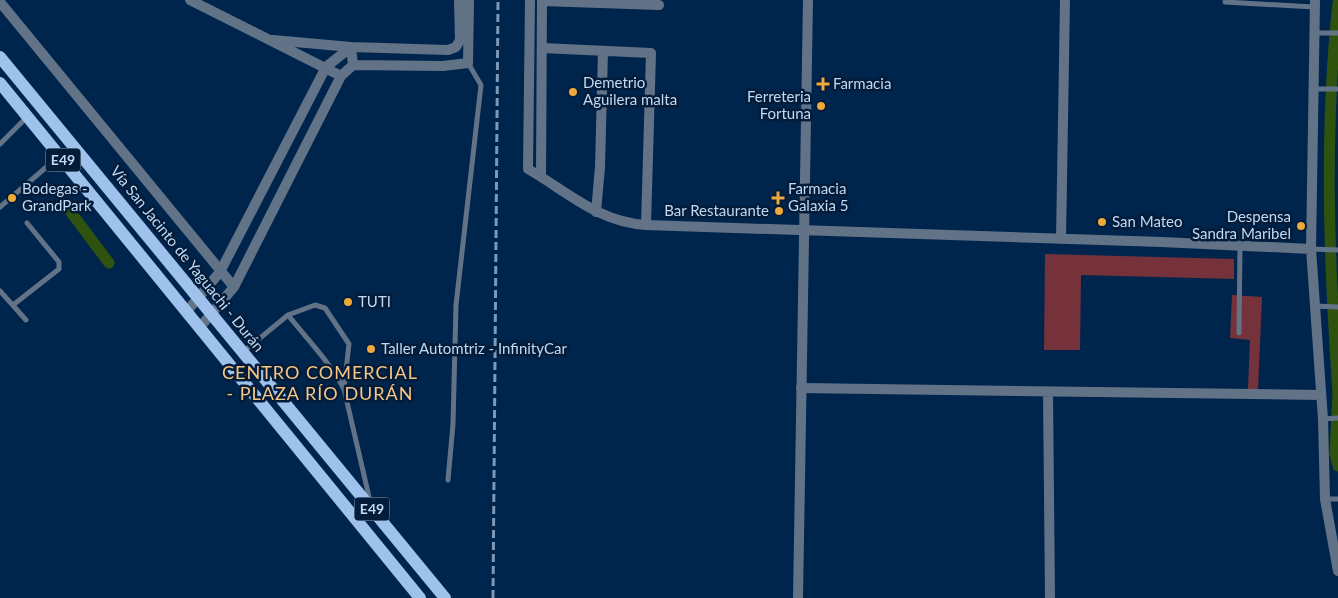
<svg xmlns="http://www.w3.org/2000/svg" width="1338" height="598" font-family="Lato,sans-serif">
	<rect width="100%" height="100%" fill="#00254d"/>
	<path fill="#75323b" d="M1045 254 1234 259V279L1081 275 1080 350H1044Z
		M1232 295 1262 297 1258 389H1248L1250 340 1230 338Z"/>
	<g fill="none" stroke-linecap="round" stroke-linejoin="round">
		<path stroke="#2f530f" stroke-width="11" d="M1338 3C1324 132 1329 262 1338 392
			M70 211 109 263
			M1338 392 1335 454 1338 466"/>
		<path stroke="#627388" stroke-width="5" d="M1225 2 1314 7
			M1314 33H1338
			M1313 89H1338
			M0 144 27 117
			M0 207 58 157
			M1311 249 1338 250
			M0 291 26 320
			M13 305 59 269V262L27 223
			M1315 306 1338 307
			M288 315 315 305 325 308 349 344 344 388
			M1239 333 1240 246
			M243 352 288 315C307 339 329 361 344 389L370 501
			M1323 419 1338 418
			M448 480 453 424 456 305 481 85 468 63
			M1325 499H1338"/>
		<path stroke="#627388" stroke-width="10" d="M190 0 341 76
			M530 0 528 169C568 192 598 222 646 225L1162 242 1311 249
			M1315 0 1311 249 1323 419 1325 499 1338 571
			M542 1 659 5
			M0 2 234 287
			M273 40 351 47 353 65
			M542 48 651 53 646 225
			M541 177 542 0
			M596 212 600 167 603 51
			M1061 239 1065 0
			M187 311 220 272 326 67 351 47 448 50 456 47 460 40 459 0
			M200 327 234 287 341 76 353 65 443 66 468 63 469 0
			M801 388 1321 395
			M1048 392 1050 598"/>
		<path stroke="#627388" stroke-width="10" d="M798 598 808 0"/>
		<path stroke="#9fc2ec" stroke-width="12" d="M0 57 445 598
			M0 83 420 598"/>
		<path stroke="#7e99b7" stroke-width="3" stroke-dasharray="8 4" stroke-linecap="butt" d="M493 598 498 0"/>
	</g>
	<g fill="#eea83c" stroke="#021c3a" stroke-width="2">
		<path d="M820.5 76.5h5v5h5v5h-5v5h-5v-5h-5v-5h5z"/>
		<circle cx="573" cy="92" r="5"/>
		<circle cx="821" cy="106" r="5"/>
		<circle cx="12" cy="198" r="5"/>
		<path d="M775.5 190.5h5v5h5v5h-5v5h-5v-5h-5v-5h5z"/>
		<circle cx="779" cy="211" r="5"/>
		<circle cx="1102" cy="222" r="5"/>
		<circle cx="1301" cy="226" r="5"/>
		<circle cx="348" cy="302" r="5"/>
		<circle cx="371" cy="349" r="5"/>
	</g>
	<g text-anchor="middle" stroke-width="5" stroke-linejoin="round" paint-order="stroke">
		<g fill="#021c3a" stroke="#89a0ba" stroke-width="1">
			<rect x="45.5" y="148.5" width="35" height="23" rx="4"/>
			<rect x="354.5" y="497.5" width="35" height="23" rx="4"/>
		</g>
		<g font-size="14" font-weight="bold" fill="#c3d8f1">
			<text x="63" y="165">E49</text>
			<text x="372" y="514">E49</text>
		</g>
		<g font-size="15" fill="#c3d8f1" stroke="#021c3a" text-anchor="start">
			<text x="583" y="88">Demetrio<tspan x="583" dy="17">Aguilera malta</tspan></text>
			<text x="833" y="89">Farmacia</text>
			<text x="811" y="102" text-anchor="end">Ferreteria<tspan x="811" dy="17">Fortuna</tspan></text>
			<text x="22" y="194">Bodegas -<tspan x="22" dy="17">GrandPark</tspan></text>
			<text x="788" y="194">Farmacia<tspan x="788" dy="17">Galaxia 5</tspan></text>
			<text x="769" y="216" text-anchor="end">Bar Restaurante</text>
			<text x="1291" y="222" text-anchor="end">Despensa<tspan x="1291" dy="17">Sandra Maribel</tspan></text>
			<text x="1112" y="227">San Mateo</text>
			<text x="358" y="307">TUTI</text>
			<text x="381" y="354">Taller Automtriz - InfinityCar</text>
		</g>
		<g font-size="15" fill="#c3d8f1" stroke="#021c3a">
			<text transform="translate(187 259) rotate(51)" y="5">Vía San Jacinto de Yaguachi - Durán</text>
		</g>
		<g font-size="18" letter-spacing="1" fill="#f7c684" stroke="#021c3a">
			<text x="320" y="379">CENTRO COMERCIAL<tspan x="320" dy="21">- PLAZA RÍO DURÁN</tspan></text>
		</g>
	</g>
</svg>
